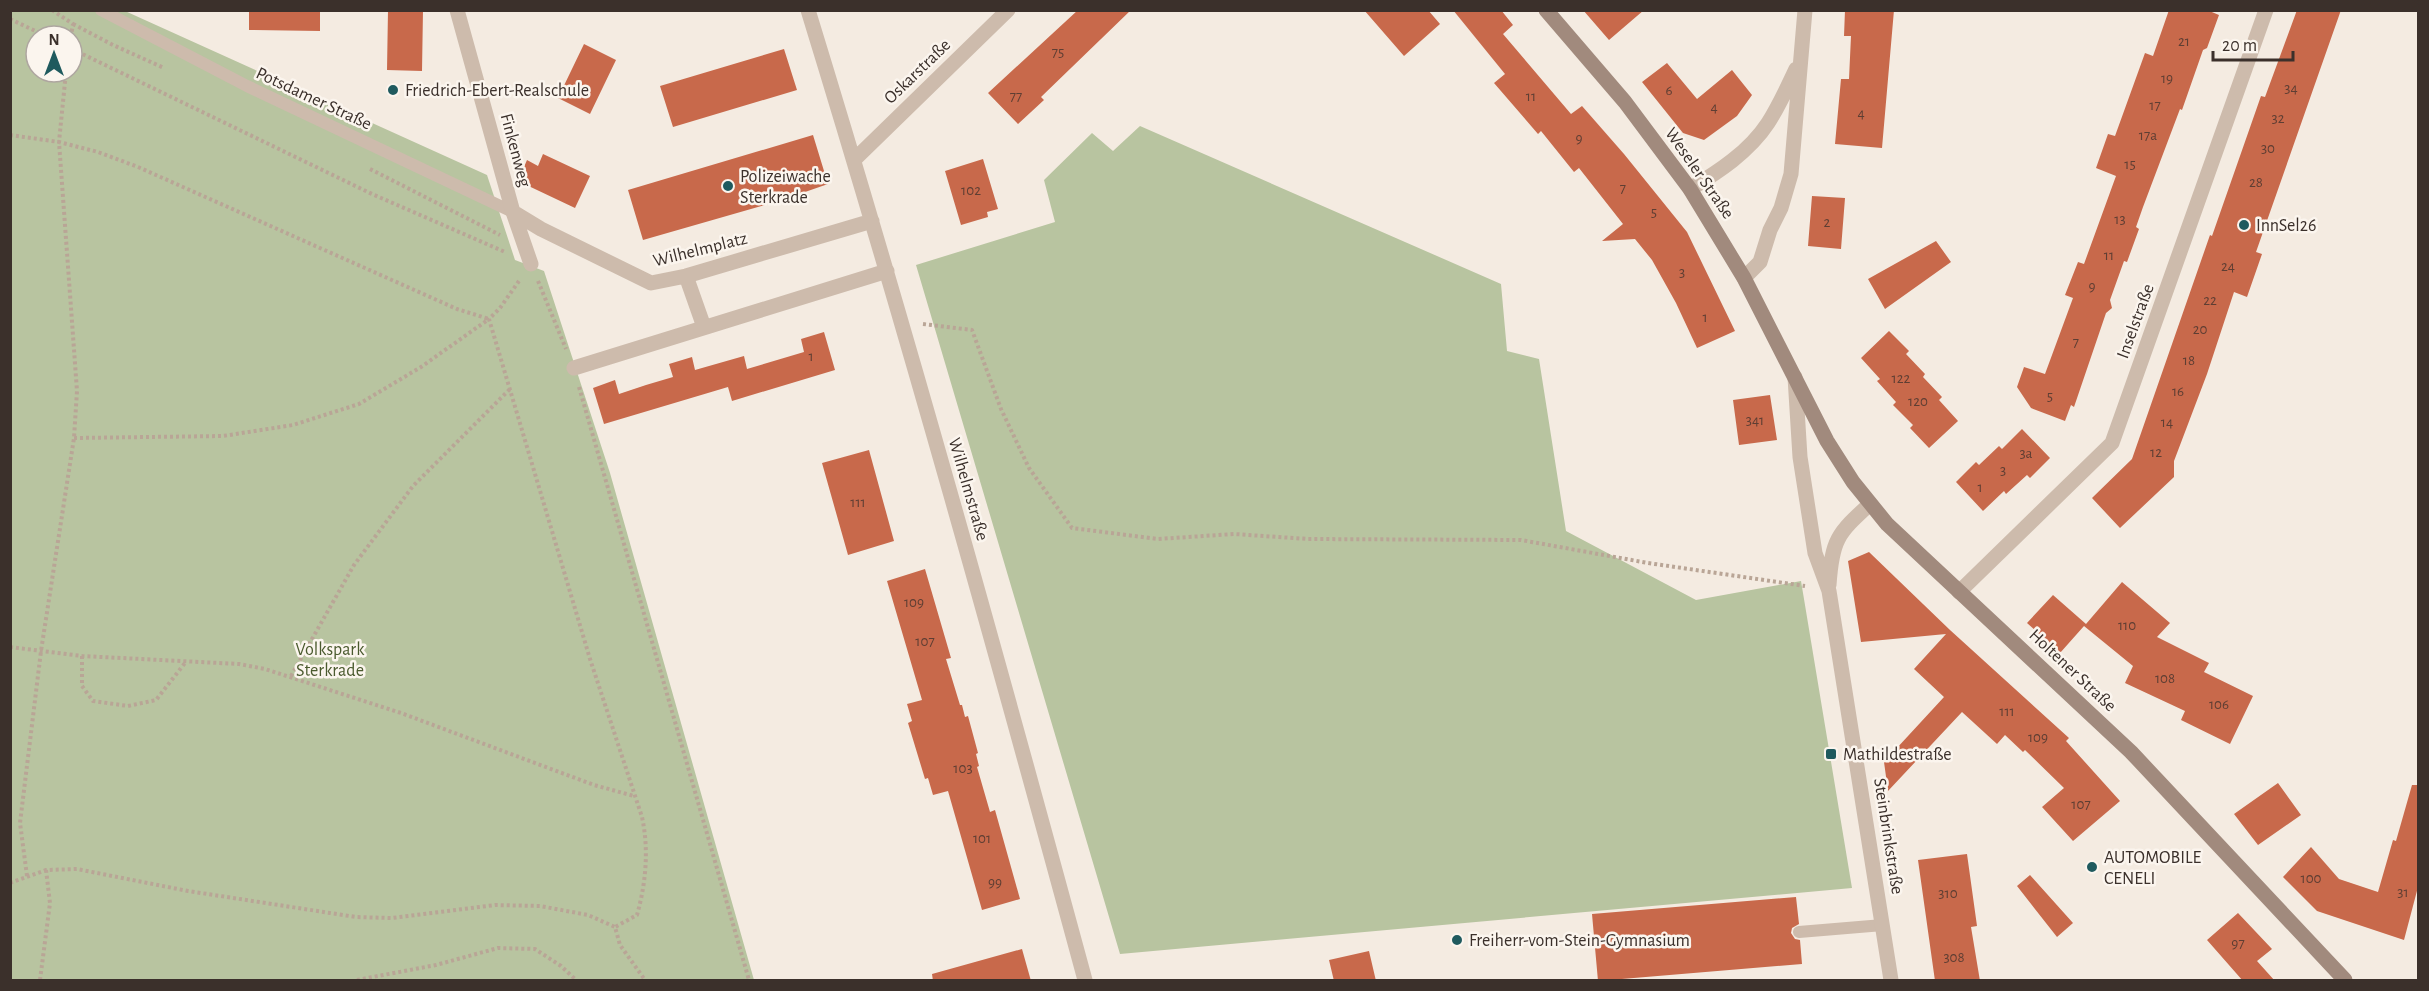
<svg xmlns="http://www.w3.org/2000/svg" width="2429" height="991" font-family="'Alegreya Sans',sans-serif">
	<rect width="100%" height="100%" fill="#f4ebe1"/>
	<path fill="#b8c4a0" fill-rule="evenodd" d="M11 11H125L487 175 515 260 544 271 610 473 754 980H11ZM36 36H72V72H36Z
		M1140 126 1501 284 1507 351 1539 359 1566 531 1696 600 1801 581 1852 888 1120 954 916 265 1055 222 1044 180 1092 133 1113 151Z"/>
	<path fill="#c8694b" d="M249 10H320V31L249 30Z
		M388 10H423L422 71 387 70Z
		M1078 10H1131L1041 97 1044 100 1018 124 988 93Z
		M1364 10H1428L1440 24 1404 56Z
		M1453 10H1501L1513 25 1503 34 1571 114 1582 106 1624 154 1687 232 1735 331 1697 348 1676 303 1652 260 1635 239 1602 241 1623 224 1579 168 1574 172 1541 131 1538 134 1494 83 1505 74Z
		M1583 10H1644L1609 40Z
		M1845 10H1894L1882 148 1835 144 1841 79H1849L1851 36H1844Z
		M2169 10H2207L2219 15 2207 48 2203 50 2182 110 2180 109 2143 207 2136 227 2139 229 2127 262 2124 261 2110 300 2112 308 2106 313 2074 407 2071 405 2065 421 2031 408 2017 387 2024 367 2045 374 2073 298 2065 295 2078 262 2084 264 2116 176 2096 168 2108 134 2115 136 2145 53 2153 56Z
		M2297 10H2341L2256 252 2262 254 2247 297 2234 292 2207 374 2174 461V477L2120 528 2092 498 2132 459 2210 235 2212 236 2261 96 2265 97Z
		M584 44 616 60 590 114 558 98Z
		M784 49 797 90 673 127 660 86Z
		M1667 63 1697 99 1732 70 1752 95 1737 116 1704 140 1683 133 1642 82Z
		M813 135 828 184 782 200 643 240 628 190Z
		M543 154 590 176 575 208 518 181 527 160 538 166Z
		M983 159 998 209 987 212 988 217 961 225 945 171Z
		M1812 196 1845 198 1841 249 1808 246Z
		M1936 241 1951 262 1885 309 1868 279Z
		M1889 331 1909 351 1906 354 1925 374 1923 377 1942 397 1939 400 1958 421 1929 448 1910 428 1913 425 1893 405 1896 402 1877 381 1880 379 1861 358Z
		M824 332 835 370 732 401 728 387 604 424 593 388 615 380 619 394 646 385 673 377 669 364 692 357 695 370 744 356 747 369 804 352 801 339Z
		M1770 395 1777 440 1739 445 1733 400Z
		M2022 429 2050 458 2030 478 2027 475 2006 494 2004 491 1983 511 1956 482 1976 462 1979 465 1999 446 2002 449Z
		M869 450 894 541 848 555 822 463Z
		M1869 552 1950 630 2069 738 2066 741 2120 801 2073 841 2042 807 2064 788 2025 750 2023 752 2005 735 1997 744 1962 712 1888 791 1884 762 1944 697 1914 669 1946 634 1861 642 1848 561Z
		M925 569 951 658 946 659 960 705H962L965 717 968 716 978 753 976 754 979 766 977 767 990 812 995 810 1020 899 982 910 948 791 933 795 928 778 925 779 908 723 912 721 907 704 922 700 887 581Z
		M2122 582 2170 623 2157 637 2209 663 2204 672 2253 696 2230 744 2181 720 2185 711 2125 683 2133 666 2084 626 2060 653 2027 623 2053 595 2086 624Z
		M2278 783 2301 815 2258 845 2234 814Z
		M2412 785H2418V887L2404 940 2317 911 2283 877 2311 847 2339 879 2378 892 2393 840 2396 841Z
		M1967 854 1977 926 1971 927 1980 981H1935L1918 860Z
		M2030 875 2073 923 2057 937 2017 886Z
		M1796 897 1799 924 1792 928 1791 933 1795 939 1800 940 1802 964 1598 981 1592 914Z
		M2238 913 2272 949 2257 961 2275 981H2243L2207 940Z
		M1022 949 1031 981H933L932 974Z
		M1369 951 1376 981H1334L1329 960Z"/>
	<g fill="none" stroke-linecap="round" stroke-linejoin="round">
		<path stroke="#b9a596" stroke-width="4" stroke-dasharray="3 3" stroke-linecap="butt" d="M52 10 73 24 71 36
			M10 19 46 36
			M73 24 113 45 164 68
			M72 49 372 194 505 252
			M10 135 59 142 66 72
			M370 169 500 235
			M519 281 500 308 489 319 590 659 642 817C649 849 646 883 637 915L615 927
			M538 281 566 349
			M923 324 972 330 1001 409 1029 468 1072 528 1158 539 1234 534 1308 539 1521 540 1648 563 1805 586
			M579 387 749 980
			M74 438 223 436 293 425 359 404 421 367 489 319
			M10 647 82 656 239 664 265 669 401 713 594 785 634 796
			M82 656V686L93 701 128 706 156 700 185 663
			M291 676 354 565 413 486 510 389
			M27 876 20 823 41 651 74 438 77 391 59 142 98 152 138 167 457 309 489 319
			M10 883 46 870 77 869 188 891 356 917 392 918 495 905 540 906 588 915 615 927 620 945 645 980
			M40 980 50 903 46 870
			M357 980 436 965 498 948 535 949 561 966 576 980"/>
		<path stroke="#cdbbac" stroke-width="12" d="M101 10 247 86 513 212
			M1799 932 1883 925"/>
		<path stroke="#cdbbac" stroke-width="15" d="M457 10 513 212 531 264
			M808 10C907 332 997 656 1085 980
			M854 160 1008 10
			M1690 189C1718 172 1749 152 1768 123 1779 106 1787 88 1796 69
			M513 212 541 229 651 283 686 276 872 221
			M686 276 704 327
			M1744 278 1760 262 1770 230 1781 208 1791 174 1805 10
			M574 368 887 271
			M1795 377 1800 457 1815 553 1829 591 1891 980
			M1829 585C1832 540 1837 534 1870 504
			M1959 592 2112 443 2266 10"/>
		<path stroke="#a18a7d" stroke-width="15" d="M1546 10 1625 102 1690 189 1744 278 1827 441 1853 482 1887 524 2131 752 2345 980"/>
	</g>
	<g fill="#1f5a5e" stroke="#fbf5ee" stroke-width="2">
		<circle cx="393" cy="90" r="6"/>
		<circle cx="728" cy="186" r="6"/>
		<circle cx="2244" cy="225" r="6"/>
		<rect x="1825" y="748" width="12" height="12" rx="3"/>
		<circle cx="2092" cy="867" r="6"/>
		<circle cx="1457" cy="940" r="6"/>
	</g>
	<g text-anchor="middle" stroke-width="5" stroke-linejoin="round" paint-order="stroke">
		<g font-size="15" fill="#5e3e33">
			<text x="2184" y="46">21</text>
			<text x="1058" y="57">75</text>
			<text x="2167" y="83">19</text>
			<text x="2291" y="93">34</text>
			<text x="1669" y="95">6</text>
			<text x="1016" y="101">77</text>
			<text x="1531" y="101">11</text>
			<text x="2155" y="110">17</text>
			<text x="1714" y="112">4</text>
			<text x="1861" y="118">4</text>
			<text x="2278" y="123">32</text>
			<text x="2148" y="140">17a</text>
			<text x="1579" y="143">9</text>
			<text x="2268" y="153">30</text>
			<text x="2130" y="169">15</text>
			<text x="2256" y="187">28</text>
			<text x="1623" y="193">7</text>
			<text x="971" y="195">102</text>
			<text x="1654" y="217">5</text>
			<text x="2120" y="224">13</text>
			<text x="1827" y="227">2</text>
			<text x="2109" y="260">11</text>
			<text x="2228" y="271">24</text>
			<text x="1682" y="277">3</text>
			<text x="2092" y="291">9</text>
			<text x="2210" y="305">22</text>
			<text x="1705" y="322">1</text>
			<text x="2200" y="334">20</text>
			<text x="2076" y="347">7</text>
			<text x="811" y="361">1</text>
			<text x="2189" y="365">18</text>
			<text x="1901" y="383">122</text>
			<text x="2178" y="396">16</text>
			<text x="2050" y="401">5</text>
			<text x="1918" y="406">120</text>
			<text x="1755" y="425">341</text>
			<text x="2167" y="427">14</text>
			<text x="2156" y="457">12</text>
			<text x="2026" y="458">3a</text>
			<text x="2003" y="475">3</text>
			<text x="1980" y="492">1</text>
			<text x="858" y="507">111</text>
			<text x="914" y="607">109</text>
			<text x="2127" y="630">110</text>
			<text x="925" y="646">107</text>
			<text x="2165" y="683">108</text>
			<text x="2219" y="709">106</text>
			<text x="2007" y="716">111</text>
			<text x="2038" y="742">109</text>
			<text x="963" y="773">103</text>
			<text x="2081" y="809">107</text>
			<text x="982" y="843">101</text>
			<text x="2311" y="883">100</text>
			<text x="995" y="887">99</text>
			<text x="2403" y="897">31</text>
			<text x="1948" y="898">310</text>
			<text x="2238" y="948">97</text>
			<text x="1954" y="962">308</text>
		</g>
		<g font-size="18" fill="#3b302b" stroke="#fbf5ee">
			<text transform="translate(917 71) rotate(-44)" y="6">Oskarstraße</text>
			<text transform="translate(314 98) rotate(25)" y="6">Potsdamer Straße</text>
			<text transform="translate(516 150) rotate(75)" y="6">Finkenweg</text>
			<text transform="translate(1700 173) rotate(55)" y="6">Weseler Straße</text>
			<text transform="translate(700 249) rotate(-14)" y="6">Wilhelmplatz</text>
			<text transform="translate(2135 321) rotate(-70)" y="6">Inselstraße</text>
			<text transform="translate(969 489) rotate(74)" y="6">Wilhelmstraße</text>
			<text transform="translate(2073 670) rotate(43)" y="6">Holtener Straße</text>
			<text transform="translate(1889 836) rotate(81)" y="6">Steinbrinkstraße</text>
		</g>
		<g font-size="18" fill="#3b302b" stroke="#fbf5ee" text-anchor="start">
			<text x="405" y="96">Friedrich-Ebert-Realschule</text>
			<text x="740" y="182">Polizeiwache<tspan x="740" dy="21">Sterkrade</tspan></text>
			<text x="2256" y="231">InnSel26</text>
			<text x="1843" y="760">Mathildestraße</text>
			<text x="2104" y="863">AUTOMOBILE<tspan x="2104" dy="21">CENELI</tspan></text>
			<text x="1469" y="946">Freiherr-vom-Stein-Gymnasium</text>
		</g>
		<g font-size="18" fill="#4a5a2e" stroke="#fbf5ee">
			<text x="330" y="655">Volkspark<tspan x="330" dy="21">Sterkrade</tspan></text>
		</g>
	</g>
	<rect width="2429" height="991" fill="none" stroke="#3b302b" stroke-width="24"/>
	<g transform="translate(54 54)"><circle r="28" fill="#fbf5ee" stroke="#aea6a0" stroke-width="1.5"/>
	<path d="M0-4.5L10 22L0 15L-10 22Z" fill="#1f5a5e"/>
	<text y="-9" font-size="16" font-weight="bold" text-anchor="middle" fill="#3b302b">N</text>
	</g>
	<path d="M2213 51v9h80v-9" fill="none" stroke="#3b302b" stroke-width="3"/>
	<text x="2222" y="51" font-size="18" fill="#3b302b" stroke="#fbf5ee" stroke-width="4.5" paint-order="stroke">20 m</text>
</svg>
